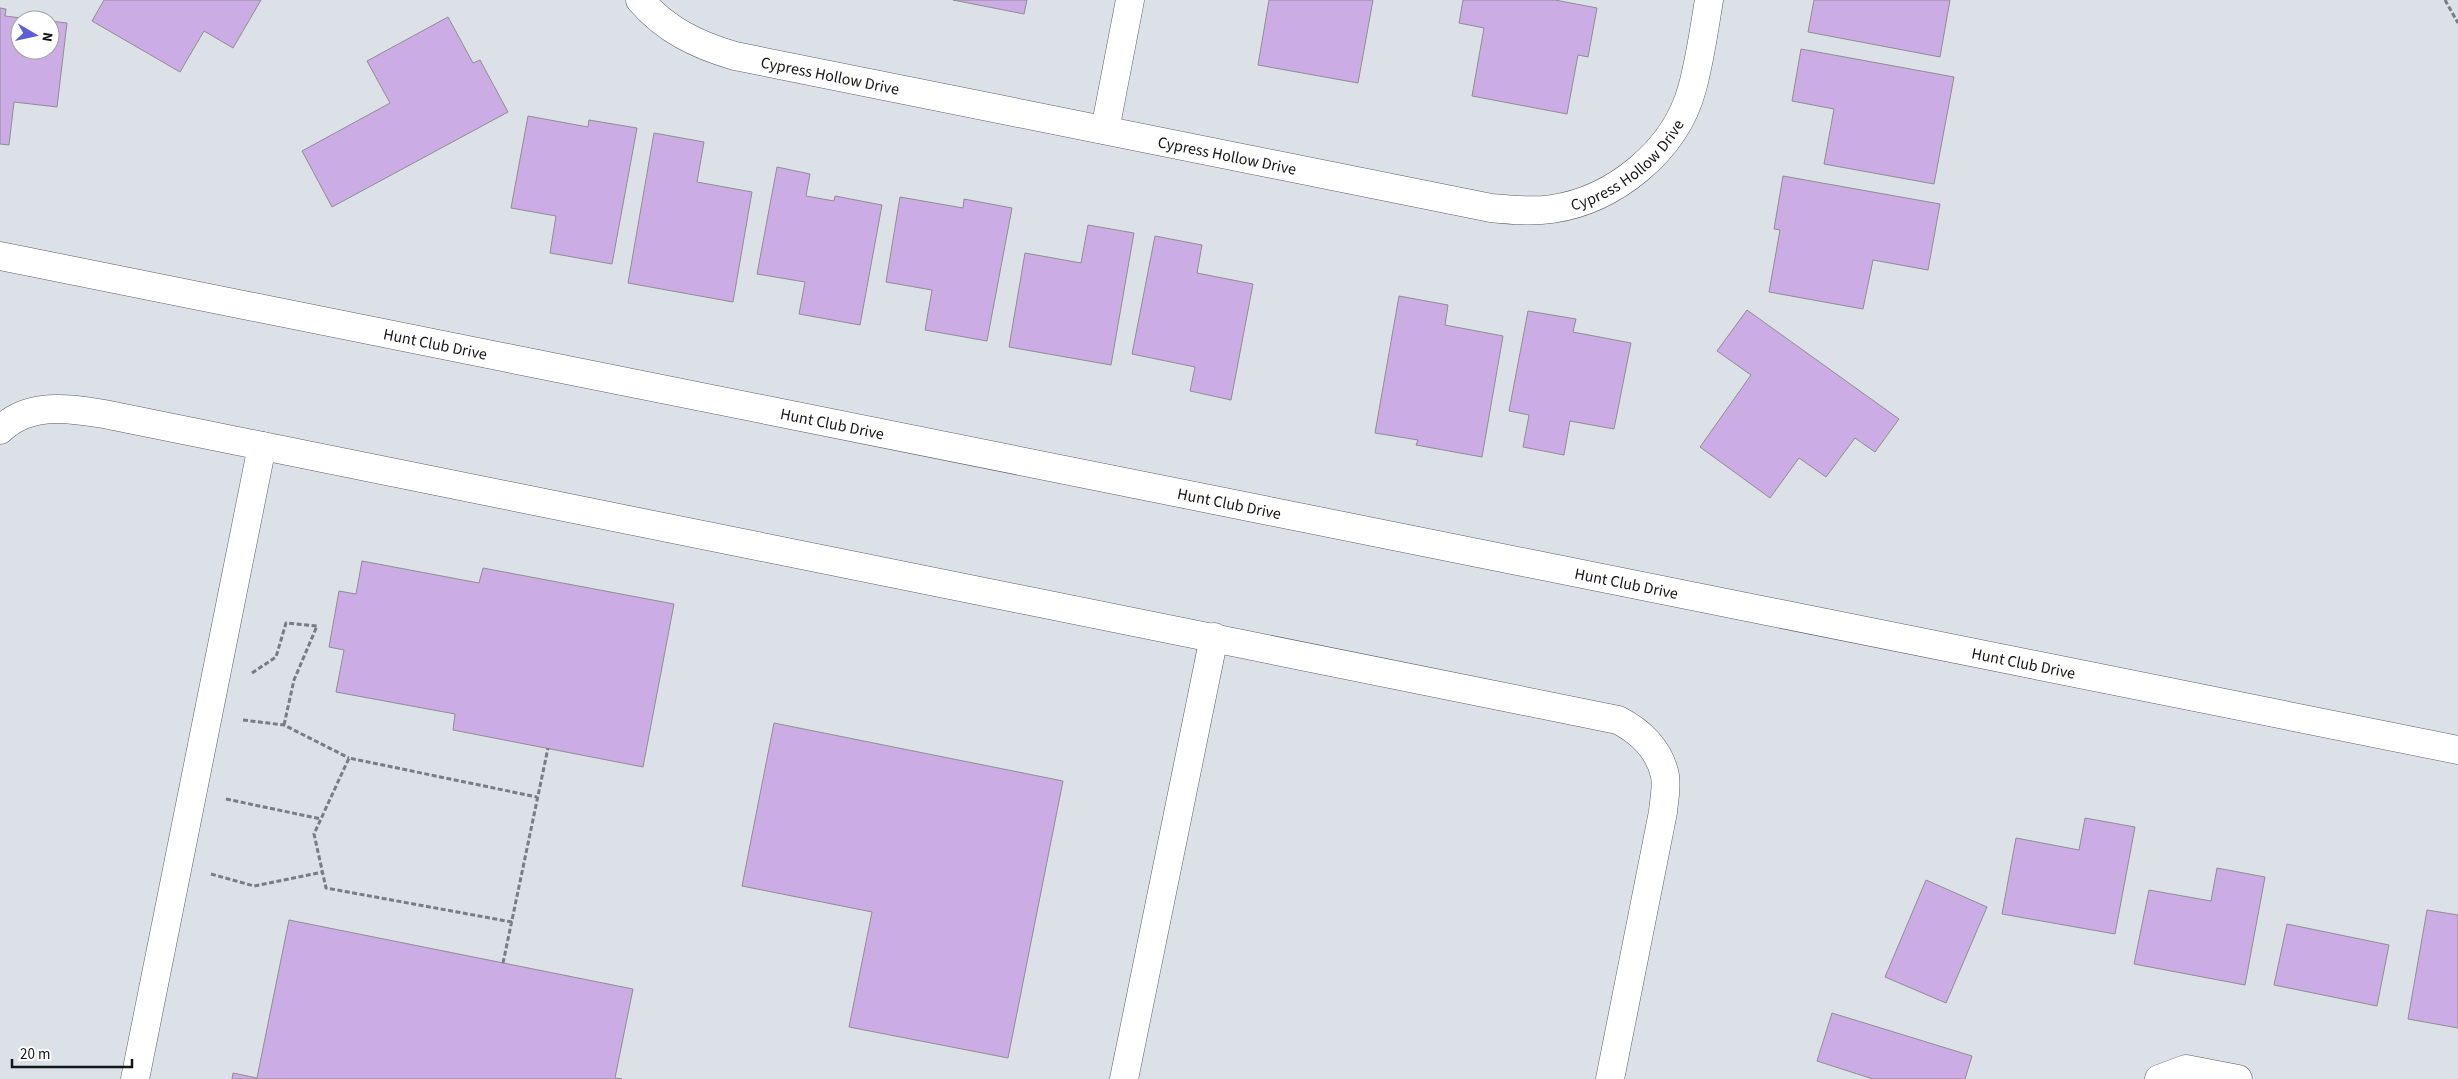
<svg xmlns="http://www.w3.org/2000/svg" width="2458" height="1079" font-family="'Source Sans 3',sans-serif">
	<rect width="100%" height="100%" fill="#dce1e7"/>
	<path fill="#cbace4" stroke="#908d93" d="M104 0H261L233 48 204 31 180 72 92 21Z
		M953 0H1027L1024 14Z
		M1269 0H1373L1358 83 1258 65Z
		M1463 0H1555L1597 8 1588 57 1578 55 1567 114 1472 96 1484 28 1459 23Z
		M1814 0H1950L1940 57 1808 32Z
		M0 8 6 9 5 16 38 20H20V50H50V21L67 23 57 107 14 102 9 145 0 144Z
		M448 17 473 63 480 60 508 112 332 207 302 151 390 103 367 61Z
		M1801 49 1954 77 1934 184 1824 164 1834 109 1792 101Z
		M528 116 588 127 589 120 637 128 612 264 550 253 556 216 511 208Z
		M654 133 704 142 697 182 752 192 733 302 628 283Z
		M777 167 810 174 806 196 834 201 835 196 882 205 860 325 799 314 805 282 757 274Z
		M1783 176 1940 204 1928 270 1873 260 1863 309 1769 292 1780 230 1774 229Z
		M900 197 963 208 964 199 1012 208 987 341 925 330 932 290 886 282Z
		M1088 225 1134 233 1111 365 1009 347 1025 253 1081 263Z
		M1155 236 1202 245 1197 273 1253 284 1231 400 1190 391 1195 367 1132 354Z
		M1399 296 1448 305 1445 325 1503 336 1482 457 1416 445 1418 440 1375 433Z
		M1747 310 1899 419 1875 452 1855 438 1826 477 1799 458 1770 498 1700 447 1751 375 1717 351Z
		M1528 311 1576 319 1573 332 1631 343 1614 429 1570 421 1564 455 1523 447 1529 415 1509 411Z
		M362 561 479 583 483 568 674 604 643 767 453 730 455 714 336 692 344 650 329 647 339 591 356 594Z
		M774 723 1063 781 1008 1058 849 1027 872 912 742 886Z
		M2085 818 2135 827 2115 934 2002 914 2016 838 2079 850Z
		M2217 868 2265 877 2245 985 2134 964 2149 890 2211 901Z
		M1926 880 1987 907 1946 1003 1885 977Z
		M2427 910 2458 915V1028L2408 1019Z
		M289 920 633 989 615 1078 622 1079H232L233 1073 257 1078Z
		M2287 924 2389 945 2377 1006 2274 985Z
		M1832 1013 1972 1056 1965 1079H1873L1817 1061Z"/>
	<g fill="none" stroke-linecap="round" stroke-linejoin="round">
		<g stroke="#5a5e63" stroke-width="29">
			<g id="minor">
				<path id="s1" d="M640 0C666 30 697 45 735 56L1491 208C1511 210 1532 212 1552 209 1614 200 1675 151 1692 89 1700 60 1704 30 1709 0"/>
				<path d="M1105 130 1130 0"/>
				<path id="s2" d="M0 256 2458 750"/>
				<path d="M0 430C29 402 67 408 104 414L1618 720C1640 731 1660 750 1665 776 1667 787 1664 800 1663 812L1610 1079"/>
				<path d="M135 1079 262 446"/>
				<path d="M1124 1079 1214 637"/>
				<path d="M2159 1079 2186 1069 2238 1079"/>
			</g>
		</g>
		<path stroke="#797c80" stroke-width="3" stroke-dasharray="5 2.5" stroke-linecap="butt" d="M2445 0 2458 23
			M252 673 276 657 286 623 317 626 294 680 284 725
			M243 720 284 725 349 758
			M226 799 321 819
			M211 874 254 886 323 872
			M512 922 326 888 314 834 349 758 537 797
			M503 963 548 748"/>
		<use href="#minor" stroke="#fff" stroke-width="28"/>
	</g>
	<g text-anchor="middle" stroke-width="4" stroke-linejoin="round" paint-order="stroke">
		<g font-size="16" fill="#141517" stroke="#fff">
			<text dy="6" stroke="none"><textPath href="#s1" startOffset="209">Cypress Hollow Drive</textPath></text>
			<text dy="6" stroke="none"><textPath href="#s1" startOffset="614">Cypress Hollow Drive</textPath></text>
			<text dy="6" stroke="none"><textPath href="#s1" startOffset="1034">Cypress Hollow Drive</textPath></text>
			<text dy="6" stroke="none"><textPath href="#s2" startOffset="444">Hunt Club Drive</textPath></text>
			<text dy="6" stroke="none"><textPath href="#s2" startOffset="849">Hunt Club Drive</textPath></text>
			<text dy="6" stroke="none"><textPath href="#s2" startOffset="1254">Hunt Club Drive</textPath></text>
			<text dy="6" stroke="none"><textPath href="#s2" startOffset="1659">Hunt Club Drive</textPath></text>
			<text dy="6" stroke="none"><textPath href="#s2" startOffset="2064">Hunt Club Drive</textPath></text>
		</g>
	</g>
	<g transform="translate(35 35) rotate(99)"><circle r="24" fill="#ffffff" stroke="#a1a1a2"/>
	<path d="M0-4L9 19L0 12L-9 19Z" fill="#5c5ed6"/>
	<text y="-8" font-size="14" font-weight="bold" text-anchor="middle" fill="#141517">N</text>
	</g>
	<path d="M12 1059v8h120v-8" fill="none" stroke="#141517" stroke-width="2.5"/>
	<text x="20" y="1059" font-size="15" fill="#141517" stroke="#ffffff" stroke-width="4" paint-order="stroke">20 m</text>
</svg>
